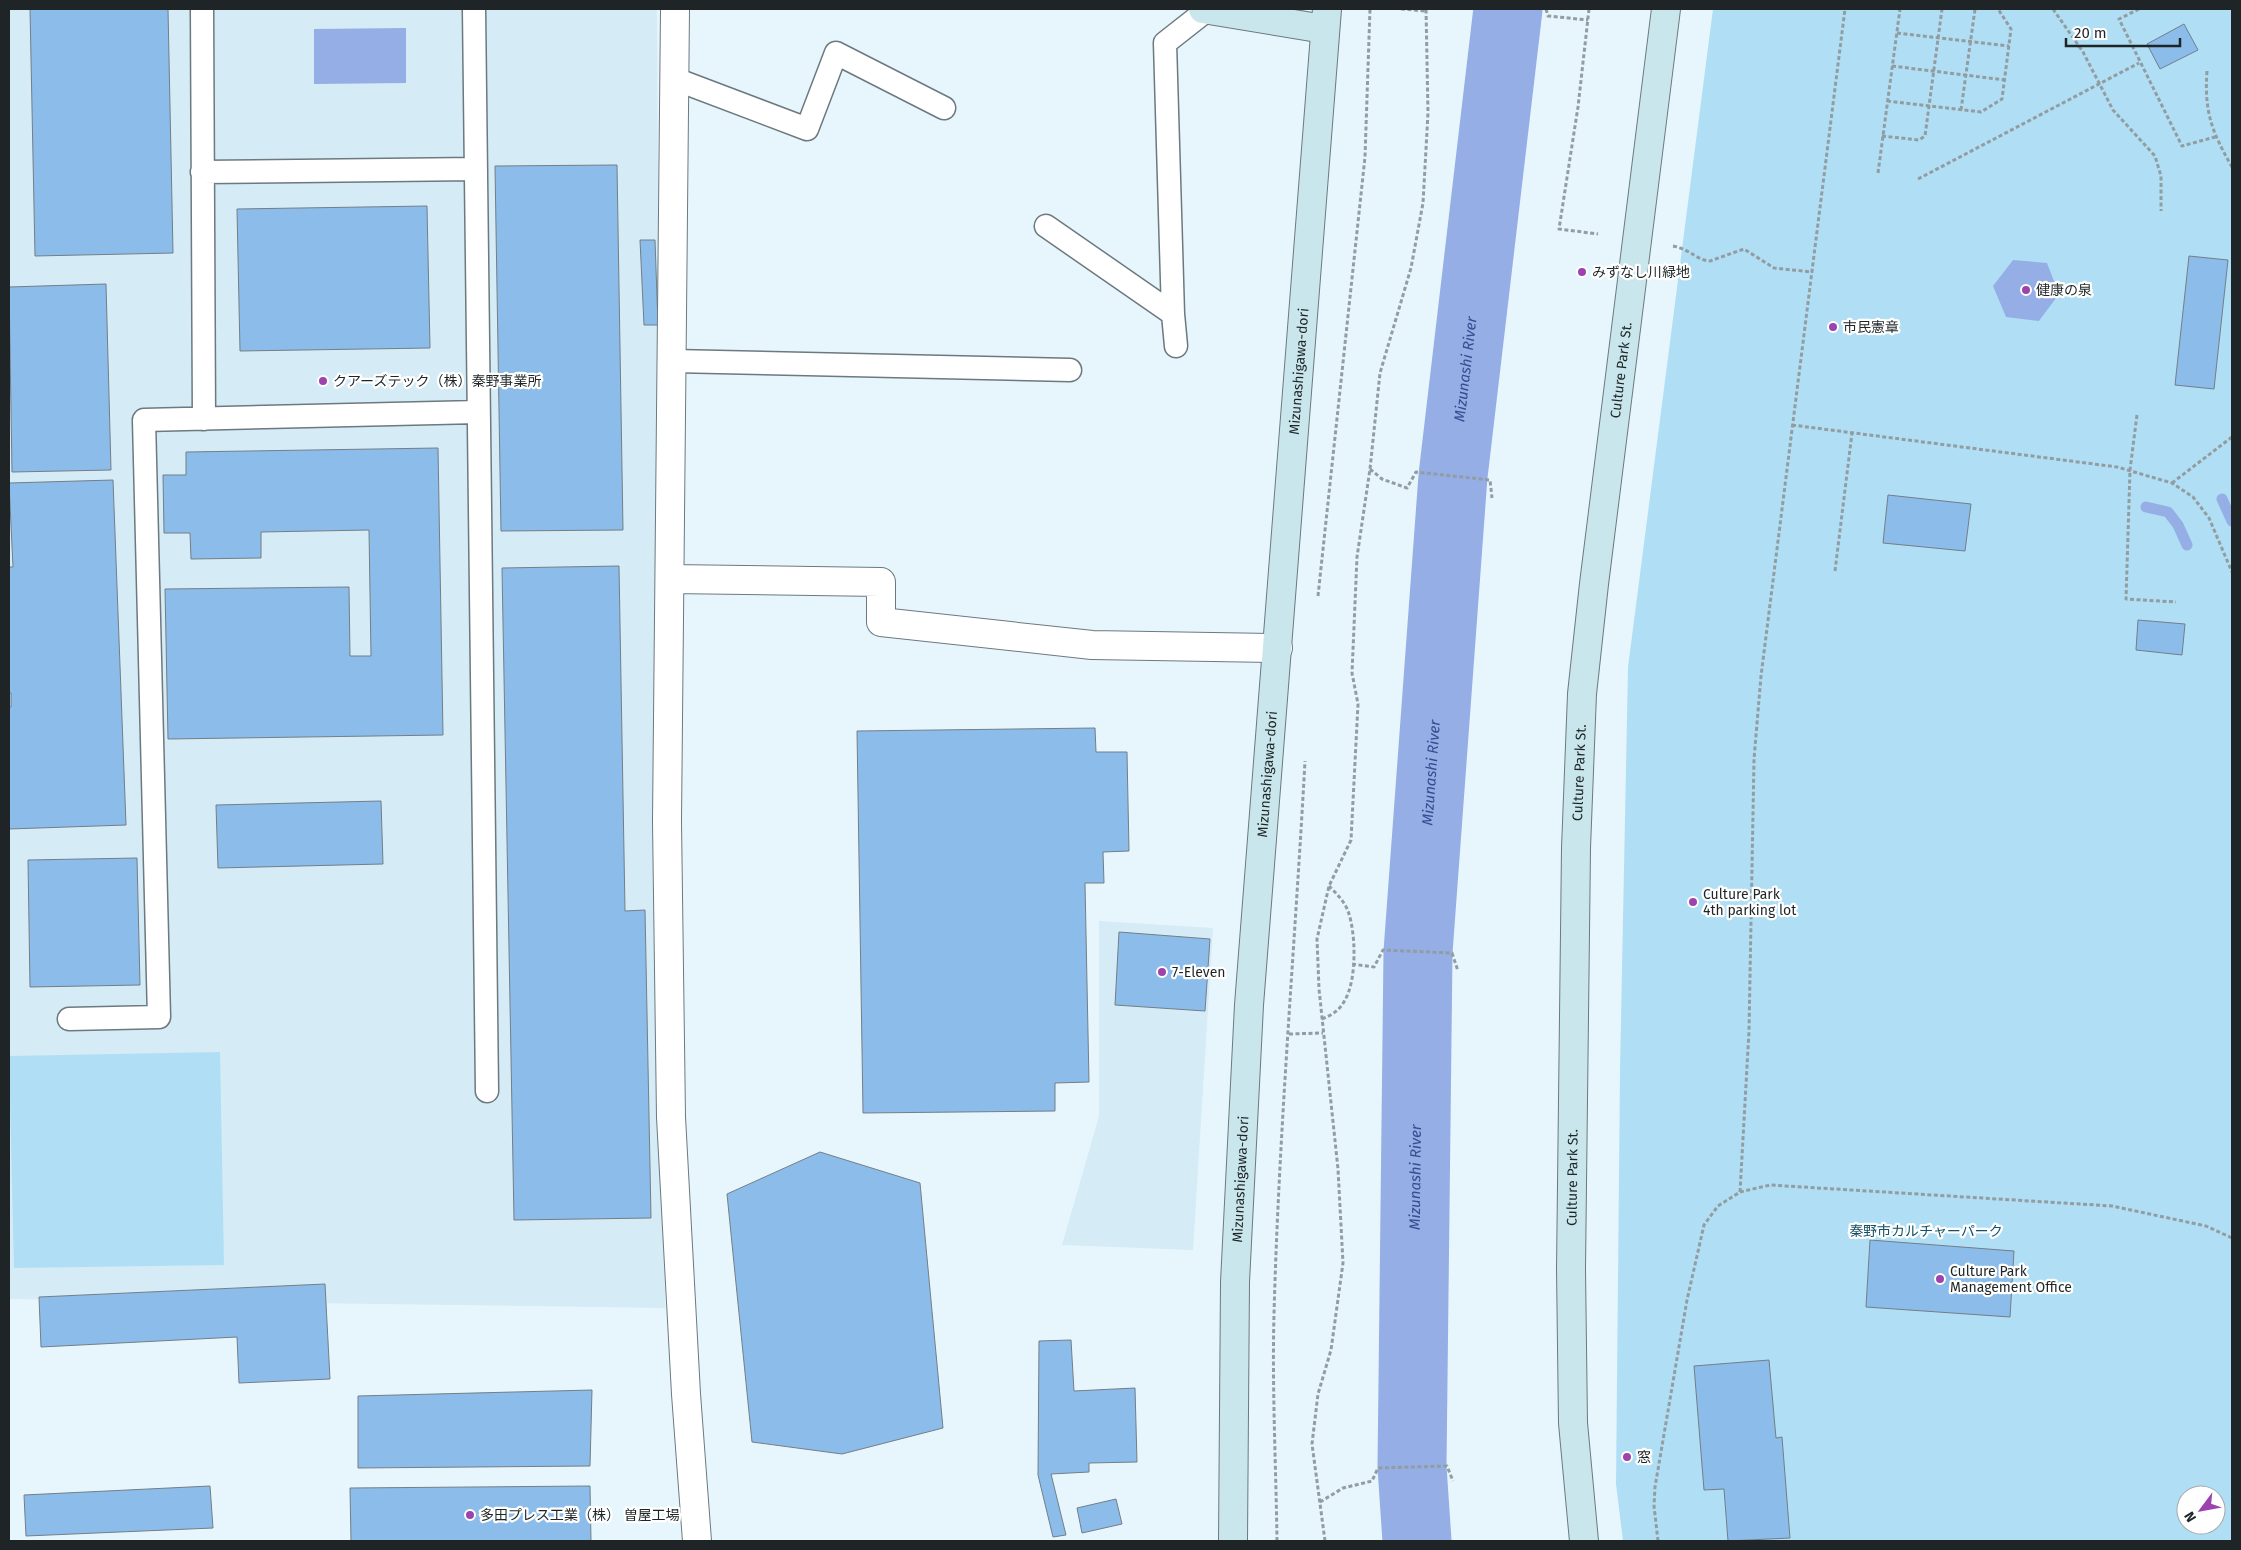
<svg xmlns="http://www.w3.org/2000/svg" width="2241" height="1550" font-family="'Fira Sans','Noto Sans JP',sans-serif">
	<rect width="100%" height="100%" fill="#e7f6fd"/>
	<path fill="#d5ebf6" d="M9 9H657L665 1308 9 1299Z
		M1099 921 1213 928 1193 1250 1062 1245 1099 1116Z"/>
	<path fill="#b0dff5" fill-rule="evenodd" d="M1713 9H2232V1541H1623L1616 1484 1620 1070 1628 667ZM2186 1495H2216V1525H2186Z
		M220 1052 224 1265 14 1268 9 1056Z"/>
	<path fill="#95aee5" d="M406 28V83L314 84V29Z
		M2013 260 2047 263 2059 294 2039 321 2006 317 1993 286Z"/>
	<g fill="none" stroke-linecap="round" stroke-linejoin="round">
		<path stroke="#95aee5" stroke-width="11" d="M2222 499 2232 521
			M2146 507 2168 512 2178 525 2187 545"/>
		<path stroke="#95aee5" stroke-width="69" id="s1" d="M1417 1541 1412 1467 1418 952 1453 476 1508 9"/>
	</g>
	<path fill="#8bbcea" stroke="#747e87" d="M30 9H168L173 253 35 256Z
		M2184 24 2198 50 2160 69 2147 44Z
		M617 165 623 530 501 531 495 166Z
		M427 206 430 348 240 351 237 209Z
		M640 240H655L658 325H644Z
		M2189 256 2228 260 2214 389 2175 385Z
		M106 284 111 470 12 472 9 287Z
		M438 448 443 735 168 739 165 589 349 587 350 656H371L369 530 261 532V558L191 559 190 533H164L163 475H186V452Z
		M113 480 126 825 9 829V707H11V693H9V567H13L9 483Z
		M1888 495 1971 504 1965 551 1883 543Z
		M619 566 625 911 645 910 651 1218 514 1220 502 568Z
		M2138 620 2185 624 2182 655 2136 650Z
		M1095 728 1096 752H1127L1129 851 1103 852 1104 883H1085L1089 1082 1055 1083V1111L863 1113 857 731Z
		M381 801 383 864 218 868 216 805Z
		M137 858 140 985 30 987 28 860Z
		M1119 932 1210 939 1205 1011 1115 1005Z
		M820 1152 920 1183 943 1428 842 1454 752 1442 727 1194Z
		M1870 1240 2014 1251 2010 1317 1866 1307Z
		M325 1284 330 1379 239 1383 237 1337 41 1347 39 1297Z
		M1071 1340 1074 1391 1135 1388 1137 1462 1089 1463V1472L1051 1474 1066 1535 1053 1537 1038 1475 1039 1341Z
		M1769 1360 1776 1438 1782 1437 1790 1538 1728 1541 1724 1489 1704 1490 1694 1366Z
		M592 1390 590 1466 358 1468V1396Z
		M210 1486 213 1528 26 1536 24 1495Z
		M590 1486 591 1541H351L350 1488Z
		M1116 1499 1122 1524 1082 1533 1077 1508Z"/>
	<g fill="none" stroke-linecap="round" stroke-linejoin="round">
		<g stroke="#6c797f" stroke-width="25">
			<path id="lane" d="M202 9 204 419
				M474 9 487 1091
				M675 79 807 129 836 53 944 108
				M202 172 476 169
				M1046 226 1173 314 1165 43 1207 10
				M1173 314 1176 346
				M673 361 1070 370
				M69 1019 159 1017 144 420 478 412"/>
		</g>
		<g stroke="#6c797f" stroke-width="30">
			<path id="street" d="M675 9 667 821 671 1117 686 1394 697 1541
				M671 579 881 582V622L1092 645 1278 648"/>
		</g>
		<g stroke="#6c797f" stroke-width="30">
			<g id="secondary">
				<path d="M1203 9 1324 29"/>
				<path id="s2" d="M1233 1541 1235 1282 1249 1005 1327 9"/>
				<path id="s3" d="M1584 1541 1573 1423 1571 1269 1576 848 1582 694 1594 584 1666 9"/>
			</g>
		</g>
		<path stroke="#929da2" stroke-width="3" stroke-dasharray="4 2.5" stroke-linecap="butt" d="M1401 9 1425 11
			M1546 9 1548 16 1588 20
			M1589 9 1578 107 1559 229 1598 234
			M2053 9 2083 52 2113 110 2155 156 2161 176V211
			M2139 9 2119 19 2182 146 2215 137
			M1897 33 2009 46
			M1892 66 2005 80
			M2207 71C2204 112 2212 132 2232 167
			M1887 101 1981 112 2002 99 2011 29 1998 9
			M1961 110 1975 9
			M1882 136 1919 140 1925 136 1942 9
			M1878 173 1900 9
			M1918 179 2139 63
			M1673 246C1690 249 1696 260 1710 261L1744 249 1774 268 1812 272
			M2137 415 2130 470 2126 599 2176 602
			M1792 425 2117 467 2172 483 2193 497 2209 518 2232 572
			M1370 469 1382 479 1407 488 1416 472 1490 480 1492 498
			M2172 483 2232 437
			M1835 571 1852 433
			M1318 596 1365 157 1370 9
			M1352 964 1374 967 1383 950 1452 953 1458 971
			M1322 1019C1332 1015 1340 1010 1345 1000 1357 979 1356 933 1348 911 1344 901 1337 894 1329 886
			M1289 1034 1323 1033
			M1740 1192 1749 1031 1754 759 1761 676 1845 9
			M1320 1502 1343 1488 1372 1481 1378 1468 1447 1466 1453 1481
			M1277 1541C1276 1466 1272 1389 1274 1314 1279 1129 1295 945 1305 761
			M1325 1541 1312 1444 1318 1394 1331 1350 1343 1263 1338 1169 1319 989 1317 939 1329 886 1351 840 1358 704 1352 673 1357 557 1370 469 1380 373 1411 268 1423 203 1428 113 1426 9
			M1658 1541 1654 1506 1655 1487 1687 1300 1704 1225 1718 1206 1740 1192 1770 1185 2112 1206 2206 1226 2232 1238"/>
		<use href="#lane" stroke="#fff" stroke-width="22"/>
		<use href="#street" stroke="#fff" stroke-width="28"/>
		<use href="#secondary" stroke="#c8e6eb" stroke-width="28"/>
	</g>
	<g fill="#9d43ae" stroke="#fff" stroke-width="2">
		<circle cx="1582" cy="272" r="5"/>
		<circle cx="2026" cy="290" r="5"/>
		<circle cx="1833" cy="327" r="5"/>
		<circle cx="323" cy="381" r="5"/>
		<circle cx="1693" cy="902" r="5"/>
		<circle cx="1162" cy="972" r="5"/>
		<circle cx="1940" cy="1279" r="5"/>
		<circle cx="1627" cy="1457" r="5"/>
		<circle cx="470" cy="1515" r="5"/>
	</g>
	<g text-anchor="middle" stroke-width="4.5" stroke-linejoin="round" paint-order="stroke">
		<g font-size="14" fill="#1f2527" stroke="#fff" text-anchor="start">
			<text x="1592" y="277">みずなし川緑地</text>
			<text x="2036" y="295">健康の泉</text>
			<text x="1843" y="332">市民憲章</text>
			<text x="333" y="386">クアーズテック（株）秦野事業所</text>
			<text x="1703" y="899">Culture Park<tspan x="1703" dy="16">4th parking lot</tspan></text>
			<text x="1172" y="977">7-Eleven</text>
			<text x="1950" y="1276">Culture Park<tspan x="1950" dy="16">Management Office</tspan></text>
			<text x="1637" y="1462">窓</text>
			<text x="480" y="1520">多田プレス工業（株） 曽屋工場</text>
		</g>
		<g font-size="14" fill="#1f2527" stroke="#fff">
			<text dy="5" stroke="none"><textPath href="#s3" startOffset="1174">Culture Park St.</textPath></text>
			<text dy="5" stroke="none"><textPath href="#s2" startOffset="1172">Mizunashigawa-dori</textPath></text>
			<text dy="5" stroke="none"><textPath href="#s3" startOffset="769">Culture Park St.</textPath></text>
			<text dy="5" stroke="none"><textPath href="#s2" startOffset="768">Mizunashigawa-dori</textPath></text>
			<text dy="5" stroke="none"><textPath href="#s2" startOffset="362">Mizunashigawa-dori</textPath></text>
			<text dy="5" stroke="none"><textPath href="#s3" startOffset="364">Culture Park St.</textPath></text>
		</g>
		<g font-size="14" fill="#175067" stroke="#fff">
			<text x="1926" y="1236">秦野市カルチャーパーク</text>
		</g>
		<g font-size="15" font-style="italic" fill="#344e91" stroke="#fff">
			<text dy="5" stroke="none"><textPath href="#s1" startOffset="1174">Mizunashi River</textPath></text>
			<text dy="5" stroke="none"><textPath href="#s1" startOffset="769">Mizunashi River</textPath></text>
			<text dy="5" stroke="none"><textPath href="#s1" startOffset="364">Mizunashi River</textPath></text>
		</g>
	</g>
	<rect width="2241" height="1550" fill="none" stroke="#1f2527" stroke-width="20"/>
	<g transform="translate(2201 1510) rotate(238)"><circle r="24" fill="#ffffff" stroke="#a5a8a9"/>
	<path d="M0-4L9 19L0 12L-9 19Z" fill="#9d43ae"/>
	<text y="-8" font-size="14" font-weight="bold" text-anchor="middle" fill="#1f2527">N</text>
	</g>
	<path d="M2066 38v8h114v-8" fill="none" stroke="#1f2527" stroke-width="2.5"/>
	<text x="2074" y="38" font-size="15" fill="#1f2527" stroke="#ffffff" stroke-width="4" paint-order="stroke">20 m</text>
</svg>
